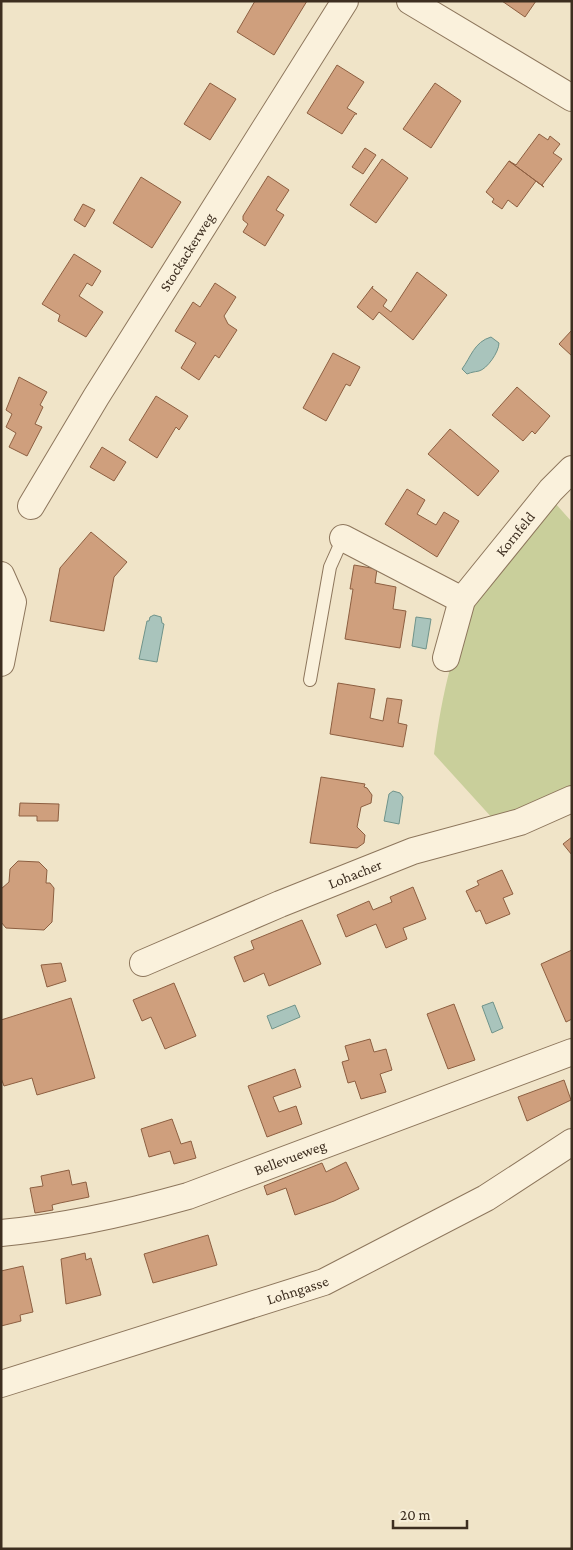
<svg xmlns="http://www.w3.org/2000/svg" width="573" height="1550" font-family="'Crimson Pro',serif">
	<rect width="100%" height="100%" fill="#f0e4c8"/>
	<path fill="#c9cf9b" d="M555 503 572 522V788L494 820 434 754C442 695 454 632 488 581 507 554 533 529 555 503Z"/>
	<path fill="#a9c4bc" stroke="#6f938a" d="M491 337 499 343C499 352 487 369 479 371 474 372 472 372 467 374L462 369C471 357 474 342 491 337Z
		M154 615 161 617 162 623 164 624 157 662 139 659 147 621H149L150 617Z
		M416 617 431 619 426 649 412 646Z
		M393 791 400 793 403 797 399 824 384 821 389 794Z
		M493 1002 503 1028 492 1033 482 1006Z
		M295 1005 300 1017 272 1029 267 1016Z"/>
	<path fill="#cf9f7d" stroke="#8d5f41" d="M255 1H307L274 55 237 32Z
		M502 1H536L525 17Z
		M337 65 364 82 347 108 357 114H355L342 134 307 113Z
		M210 83 236 99 210 140 184 124Z
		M435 83 461 101 431 148 403 129Z
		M539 134 548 140 550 136 560 144 553 153 562 159 542 185 544 187 509 161 516 165Z
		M365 148 376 155 363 174 352 167Z
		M382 159 408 178 376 223 350 205Z
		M509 161 544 187 536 181 517 207 508 200 502 209 492 202 494 199 486 192Z
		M268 176 289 190 276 210 284 215 265 246 243 232 248 224 243 220V216Z
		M141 177 181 202 152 248 113 223Z
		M83 204 95 210 85 227 74 220Z
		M74 254 101 271 92 286 87 283 79 296 103 312 86 337 58 321 60 315 42 304Z
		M417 272 447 295 413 340 379 312 373 320 357 307 373 286 372 288 387 300 383 306 391 312Z
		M215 283 236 297 224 316 228 324 237 330 219 358 215 355 199 380 181 368 196 343 175 331 193 302 200 307Z
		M572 330V356L559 344Z
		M333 353 360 367 350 386 346 384 326 421 303 408Z
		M19 377 47 392 40 405 43 407 35 424 42 427 27 456 9 447 16 433 6 427 12 414 6 410Z
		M517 387 550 416 535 434 532 431 523 441 492 415Z
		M156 396 188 416 179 430 176 427 157 458 129 440Z
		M450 429 499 471 478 496 428 454Z
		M102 447 126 462 114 481 90 467Z
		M407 489 425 500 417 514 436 525 444 512 459 521 437 557 385 524Z
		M91 532 127 562 114 577 104 631 50 621 60 568Z
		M354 565 377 569 375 583 396 587 393 609 406 611 400 648 345 639 353 589H350Z
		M338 683 375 689 370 718 383 721 387 698 402 700 398 723 407 725 403 747 330 734Z
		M321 777 365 784 364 787 367 788 372 795 371 803 361 807 357 827 365 835 364 843 357 848 310 843Z
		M20 803 59 804 58 821H37V816H19Z
		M572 837V855L563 844Z
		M18 861 39 862 47 870 46 883H50L54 888 52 922 44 930 6 928 1 922V889L9 882 10 869Z
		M502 870 513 894 503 898 510 914 486 924 480 910 476 912 466 891 479 885 477 881Z
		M413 887 426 919 403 928 407 939 386 948 376 924 346 937 337 915 369 901 373 910 392 902 390 897Z
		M302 920 321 964 269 986 264 973 244 982 234 957 254 949 251 941Z
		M572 950V1019L566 1022 541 964Z
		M61 963 66 981 47 987 41 965Z
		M174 983 196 1036 165 1049 151 1017 142 1021 133 1000Z
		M71 998 95 1078 37 1095 32 1078 4 1086 1 1078V1020Z
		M454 1004 475 1060 448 1069 427 1014Z
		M370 1039 374 1052 386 1049 392 1070 380 1074 386 1092 361 1099 355 1081 348 1083 342 1062 349 1060 345 1046Z
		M295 1069 301 1087 273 1097 279 1112 296 1106 302 1124 267 1137 248 1086Z
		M564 1080 571 1100 527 1121 518 1097Z
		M172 1119 181 1144 191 1141 196 1158 174 1164 170 1151 149 1157 141 1129Z
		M346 1162 359 1189 334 1201 295 1215 286 1188 267 1195 264 1186 322 1163 326 1172Z
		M69 1170 72 1185 86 1182 89 1197 60 1203 52 1205 53 1210 35 1213 30 1188 43 1186 41 1176Z
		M208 1235 217 1265 153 1283 144 1254Z
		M85 1253 86 1260 91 1258 101 1295 66 1304 61 1259Z
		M23 1266 33 1312 20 1315 21 1321 1 1326V1271Z"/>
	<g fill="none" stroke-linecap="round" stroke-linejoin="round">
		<g stroke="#8d765c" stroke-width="14">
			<path id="lane" d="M310 680 330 567 343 538"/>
		</g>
		<g stroke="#8d765c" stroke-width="28">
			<g id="street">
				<path d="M410 1 572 98"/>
				<path id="s1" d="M31 506 96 397 345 1"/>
				<path d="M343 538 462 600"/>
				<path d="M1 575 13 602 1 663"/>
				<path id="s2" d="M446 658 462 600 551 490 572 469"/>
				<path id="s3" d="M143 963 280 904 413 851 520 822 572 799"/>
				<path id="s4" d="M1 1233C65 1227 127 1213 188 1196L572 1052"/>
				<path id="s5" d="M1 1384 324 1282 486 1198 572 1142"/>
			</g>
		</g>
		<use href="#lane" stroke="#faf1dc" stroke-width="12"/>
		<use href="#street" stroke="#faf1dc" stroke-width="26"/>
	</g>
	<g text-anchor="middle" stroke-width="4" stroke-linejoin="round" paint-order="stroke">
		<g font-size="15" fill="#3d2e20" stroke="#f7eed8">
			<text dy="5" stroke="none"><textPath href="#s1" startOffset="298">Stockackerweg</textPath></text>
			<text dy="5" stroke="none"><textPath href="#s2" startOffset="145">Kornfeld</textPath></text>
			<text dy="5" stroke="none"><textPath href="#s3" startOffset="230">Lohacher</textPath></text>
			<text dy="5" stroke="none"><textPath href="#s4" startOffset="300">Bellevueweg</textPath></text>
			<text dy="5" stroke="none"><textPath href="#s5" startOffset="311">Lohngasse</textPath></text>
		</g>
	</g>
	<rect width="573" height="1550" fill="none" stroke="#3d2e20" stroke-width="5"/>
	<path d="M393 1520v8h74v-8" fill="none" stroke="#3d2e20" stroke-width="2.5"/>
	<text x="400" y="1520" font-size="15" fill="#3d2e20" stroke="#f7eed8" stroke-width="4" paint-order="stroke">20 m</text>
</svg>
